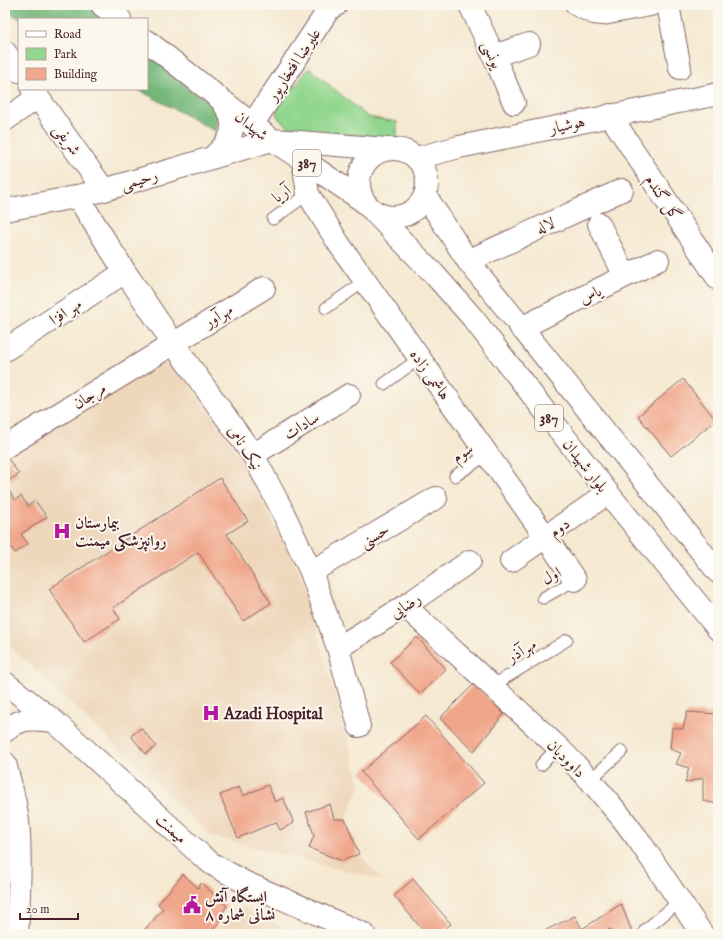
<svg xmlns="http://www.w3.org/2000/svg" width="723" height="939" font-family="'IM FELL English',Amiri,serif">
	<rect width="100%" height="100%" fill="#fbf7ec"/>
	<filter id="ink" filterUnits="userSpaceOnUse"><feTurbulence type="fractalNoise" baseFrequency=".025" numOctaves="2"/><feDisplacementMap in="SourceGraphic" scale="8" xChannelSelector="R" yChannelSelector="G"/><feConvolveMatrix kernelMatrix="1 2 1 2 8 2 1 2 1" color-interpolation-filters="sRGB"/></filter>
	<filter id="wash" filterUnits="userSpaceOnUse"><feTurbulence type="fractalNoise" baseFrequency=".012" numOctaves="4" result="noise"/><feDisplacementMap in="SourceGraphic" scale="16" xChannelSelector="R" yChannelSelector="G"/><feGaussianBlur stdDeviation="0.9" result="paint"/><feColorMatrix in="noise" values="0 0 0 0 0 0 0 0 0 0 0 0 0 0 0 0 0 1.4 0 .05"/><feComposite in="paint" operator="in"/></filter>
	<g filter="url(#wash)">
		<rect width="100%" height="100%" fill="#f5e9d2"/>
		<path fill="#eed7bb" d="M169 354 236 451 299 572 361 785 346 819 359 854 382 880 211 836 5 641V453Z
			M242 906 297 934H211Z"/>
		<path fill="#91d68e" stroke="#6e7a5c" d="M309 68 368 117 397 122V143L367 136 331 133 312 137 298 135 278 118 276 112V107L284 90 295 86Z"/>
		<path fill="#74b779" stroke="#5f6b52" d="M5 5H94L112 19H21L5 10Z
			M147 48 219 111 215 131 137 89H147Z"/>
		<g id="blocks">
			<path fill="#f0a68a" d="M683 379 716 420 671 456 638 416Z
				M7 457 19 474 5 483V458Z
				M220 478 248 521 227 534 271 603 243 621 198 552 113 608 120 619 84 642 49 589Z
				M5 485 15 500 21 496 28 506 35 501 47 517 21 534 28 544 15 553 5 539Z
				M417 637 446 669 420 694 390 662Z
				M474 684 504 714 474 751 440 718Z
				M687 712 718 714V804L703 801V778L685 783 689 768 676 764 681 753 670 749 672 727 683 729Z
				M426 716 484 783 419 839 361 772Z
				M141 728 156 746 146 754 131 736Z
				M268 785 275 802 283 798 294 823 280 830 276 822 238 838 220 795 239 787 243 796Z
				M330 804 334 819H345L359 854 342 861 309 848 314 835 306 812Z
				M183 874 198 888 201 883 227 906 220 916 218 924 209 934H194L188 929 183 934H141L163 909 158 904Z
				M413 879 451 924 439 934H426L394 896Z
				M621 904 633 934H613L611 929 600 934H538L575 916 582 929Z"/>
		</g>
	</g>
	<g filter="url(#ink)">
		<use href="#blocks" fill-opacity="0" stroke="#866665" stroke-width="1"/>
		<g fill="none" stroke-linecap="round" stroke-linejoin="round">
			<g stroke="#866665" stroke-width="13">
				<path id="service" d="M273 219 308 194
					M326 308 365 281
					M384 384 420 358
					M455 476 488 454
					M543 598 575 580
					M492 686 567 640
					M541 765 558 747
					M590 780 622 751
					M645 930 680 901"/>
			</g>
			<g stroke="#866665" stroke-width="24">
				<path id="minor" d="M470 5 494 56 514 103
					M577 5 594 13 603 14 650 5
					M668 5 680 68
					M5 52 19 71
					M494 56 529 44
					M32 89 104 190
					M610 115 718 279
					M5 120 38 97
					M252 125 329 9 336 5
					M303 160 308 194 339 244 545 536 575 580
					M77 196 125 272 173 343 253 455 280 506 311 572 338 648 359 726
					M599 224 625 276
					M468 261 622 190
					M521 328 658 260
					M5 350 125 272
					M5 447 264 288
					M253 455 349 395
					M511 561 608 493
					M311 572 436 498
					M405 606 558 747 590 780 622 818 640 842 702 934
					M338 648 405 606 470 561"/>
			</g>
			<g stroke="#866665" stroke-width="24">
				<path id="secondary" d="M213 157C224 146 236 136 231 118 230 112 225 106 222 101
					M417 158 459 147 718 94
					M5 210 65 199 104 190 272 140
					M5 683 54 721 201 855 212 864 244 882 364 934
					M5 731C23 716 32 719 54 721
					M5 763C11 786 18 810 19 835 21 868 19 901 17 934"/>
			</g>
			<g stroke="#866665" stroke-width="24">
				<path id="primary" d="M102 5 120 19
					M147 41 272 140 303 160 363 201
					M274 140 387 149
					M359 183a34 34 0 1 1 68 0a34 34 0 1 1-68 0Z
					M425 195 468 261 718 572
					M375 213 433 273 472 317 608 493 718 629"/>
			</g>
			<use href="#service" stroke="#fff" stroke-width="11"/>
			<use href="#minor" stroke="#fff" stroke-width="22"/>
			<use href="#secondary" stroke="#fff" stroke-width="22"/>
			<use href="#primary" stroke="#fff" stroke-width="22"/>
		</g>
	</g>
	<defs>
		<g id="hospital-bare" transform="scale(1.38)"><path d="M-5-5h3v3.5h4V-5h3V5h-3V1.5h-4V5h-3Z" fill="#b5179e" stroke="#fbf7ec" stroke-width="2.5" paint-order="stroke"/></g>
		<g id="civic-bare" transform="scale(1.38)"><path d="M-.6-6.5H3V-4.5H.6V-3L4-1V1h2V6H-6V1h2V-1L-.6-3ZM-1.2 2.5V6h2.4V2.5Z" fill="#b5179e" stroke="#fbf7ec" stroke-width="2.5" paint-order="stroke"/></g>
	</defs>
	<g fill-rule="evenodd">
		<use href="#hospital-bare" x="62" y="531"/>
		<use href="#hospital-bare" x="211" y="713"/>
		<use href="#civic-bare" x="192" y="905"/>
	</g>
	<g text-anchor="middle" stroke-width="4" stroke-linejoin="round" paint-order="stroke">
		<g fill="#fbf7ec" stroke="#7f6065" stroke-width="1">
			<rect x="293" y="150" width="28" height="26" rx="3"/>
			<rect x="535" y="405" width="28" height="26" rx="3"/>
		</g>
		<g font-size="15" font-weight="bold" fill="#4a1f2b">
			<text x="307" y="168">387</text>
			<text x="549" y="423">387</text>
		</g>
		<g font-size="16" fill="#4a1f2b" stroke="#fbf7ec">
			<text transform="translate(493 54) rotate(66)" y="6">یونسی</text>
			<text transform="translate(293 64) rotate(-56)" y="6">علیرضا افتخارپور</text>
			<text transform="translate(567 124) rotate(-12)" y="6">هوشیار</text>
			<text transform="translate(252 125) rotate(38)" y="6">شهیدان</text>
			<text transform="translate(68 139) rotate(54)" y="6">شریفی</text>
			<text transform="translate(139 179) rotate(-16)" y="6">رحیمی</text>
			<text transform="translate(281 193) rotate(-36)" y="6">آریا</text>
			<text transform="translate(664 197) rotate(56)" y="6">گل گندم</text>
			<text transform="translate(545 225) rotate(-25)" y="6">لاله</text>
			<text transform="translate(590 294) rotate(-26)" y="6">یاس</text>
			<text transform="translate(65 311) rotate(-33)" y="6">مهر افزا</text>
			<text transform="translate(218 315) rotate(-31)" y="6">مهرآور</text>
			<text transform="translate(431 374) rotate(55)" y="6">هاشمی زاده</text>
			<text transform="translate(89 395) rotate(-32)" y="6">مرجان</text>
			<text transform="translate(301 425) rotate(-32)" y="6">سادات</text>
			<text transform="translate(246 447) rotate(57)" y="6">نیک نامی</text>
			<text transform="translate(462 452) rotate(-34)" y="6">سوم</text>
			<text transform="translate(586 465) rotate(52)" y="6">بلوار شهیدان</text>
			<text transform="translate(559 527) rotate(-35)" y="6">دوم</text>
			<text transform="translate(374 535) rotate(-31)" y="6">حسنی</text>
			<text transform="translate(551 575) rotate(-29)" y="6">اول</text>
			<text transform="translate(405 605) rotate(-33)" y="6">رضایی</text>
			<text transform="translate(521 650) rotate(-31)" y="6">مهرآذر</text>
			<text transform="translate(567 758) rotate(45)" y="6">داوودیان</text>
			<text transform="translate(172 828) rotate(42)" y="6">میمنت</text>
		</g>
		<g font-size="16" font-weight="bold" fill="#4a1f2b" stroke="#fbf7ec" text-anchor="start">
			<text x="75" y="528">بیمارستان<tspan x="75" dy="18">روانپزشکی میمنت</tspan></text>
			<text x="224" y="719">Azadi Hospital</text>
			<text x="205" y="902">ایستگاه آتش<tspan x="205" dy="18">نشانی شماره ۸</tspan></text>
		</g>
	</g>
	<rect width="723" height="939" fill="none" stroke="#fbf7ec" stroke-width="20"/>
	<rect x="18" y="18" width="130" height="72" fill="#fbf7ec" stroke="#b4a19f"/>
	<rect x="26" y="31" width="20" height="6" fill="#ffffff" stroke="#b4a19f"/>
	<text x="54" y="38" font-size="12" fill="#4a1f2b">Road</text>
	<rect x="26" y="48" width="20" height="12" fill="#91d68e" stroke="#b4a19f"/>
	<text x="54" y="58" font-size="12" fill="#4a1f2b">Park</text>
	<rect x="26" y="68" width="20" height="12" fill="#f0a68a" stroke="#b4a19f"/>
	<text x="54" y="78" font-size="12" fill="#4a1f2b">Building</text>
	<path d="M20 913v6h58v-6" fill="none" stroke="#4a1f2b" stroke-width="2"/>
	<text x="26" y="913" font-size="12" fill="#4a1f2b" stroke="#fbf7ec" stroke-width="3" paint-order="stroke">20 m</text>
</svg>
